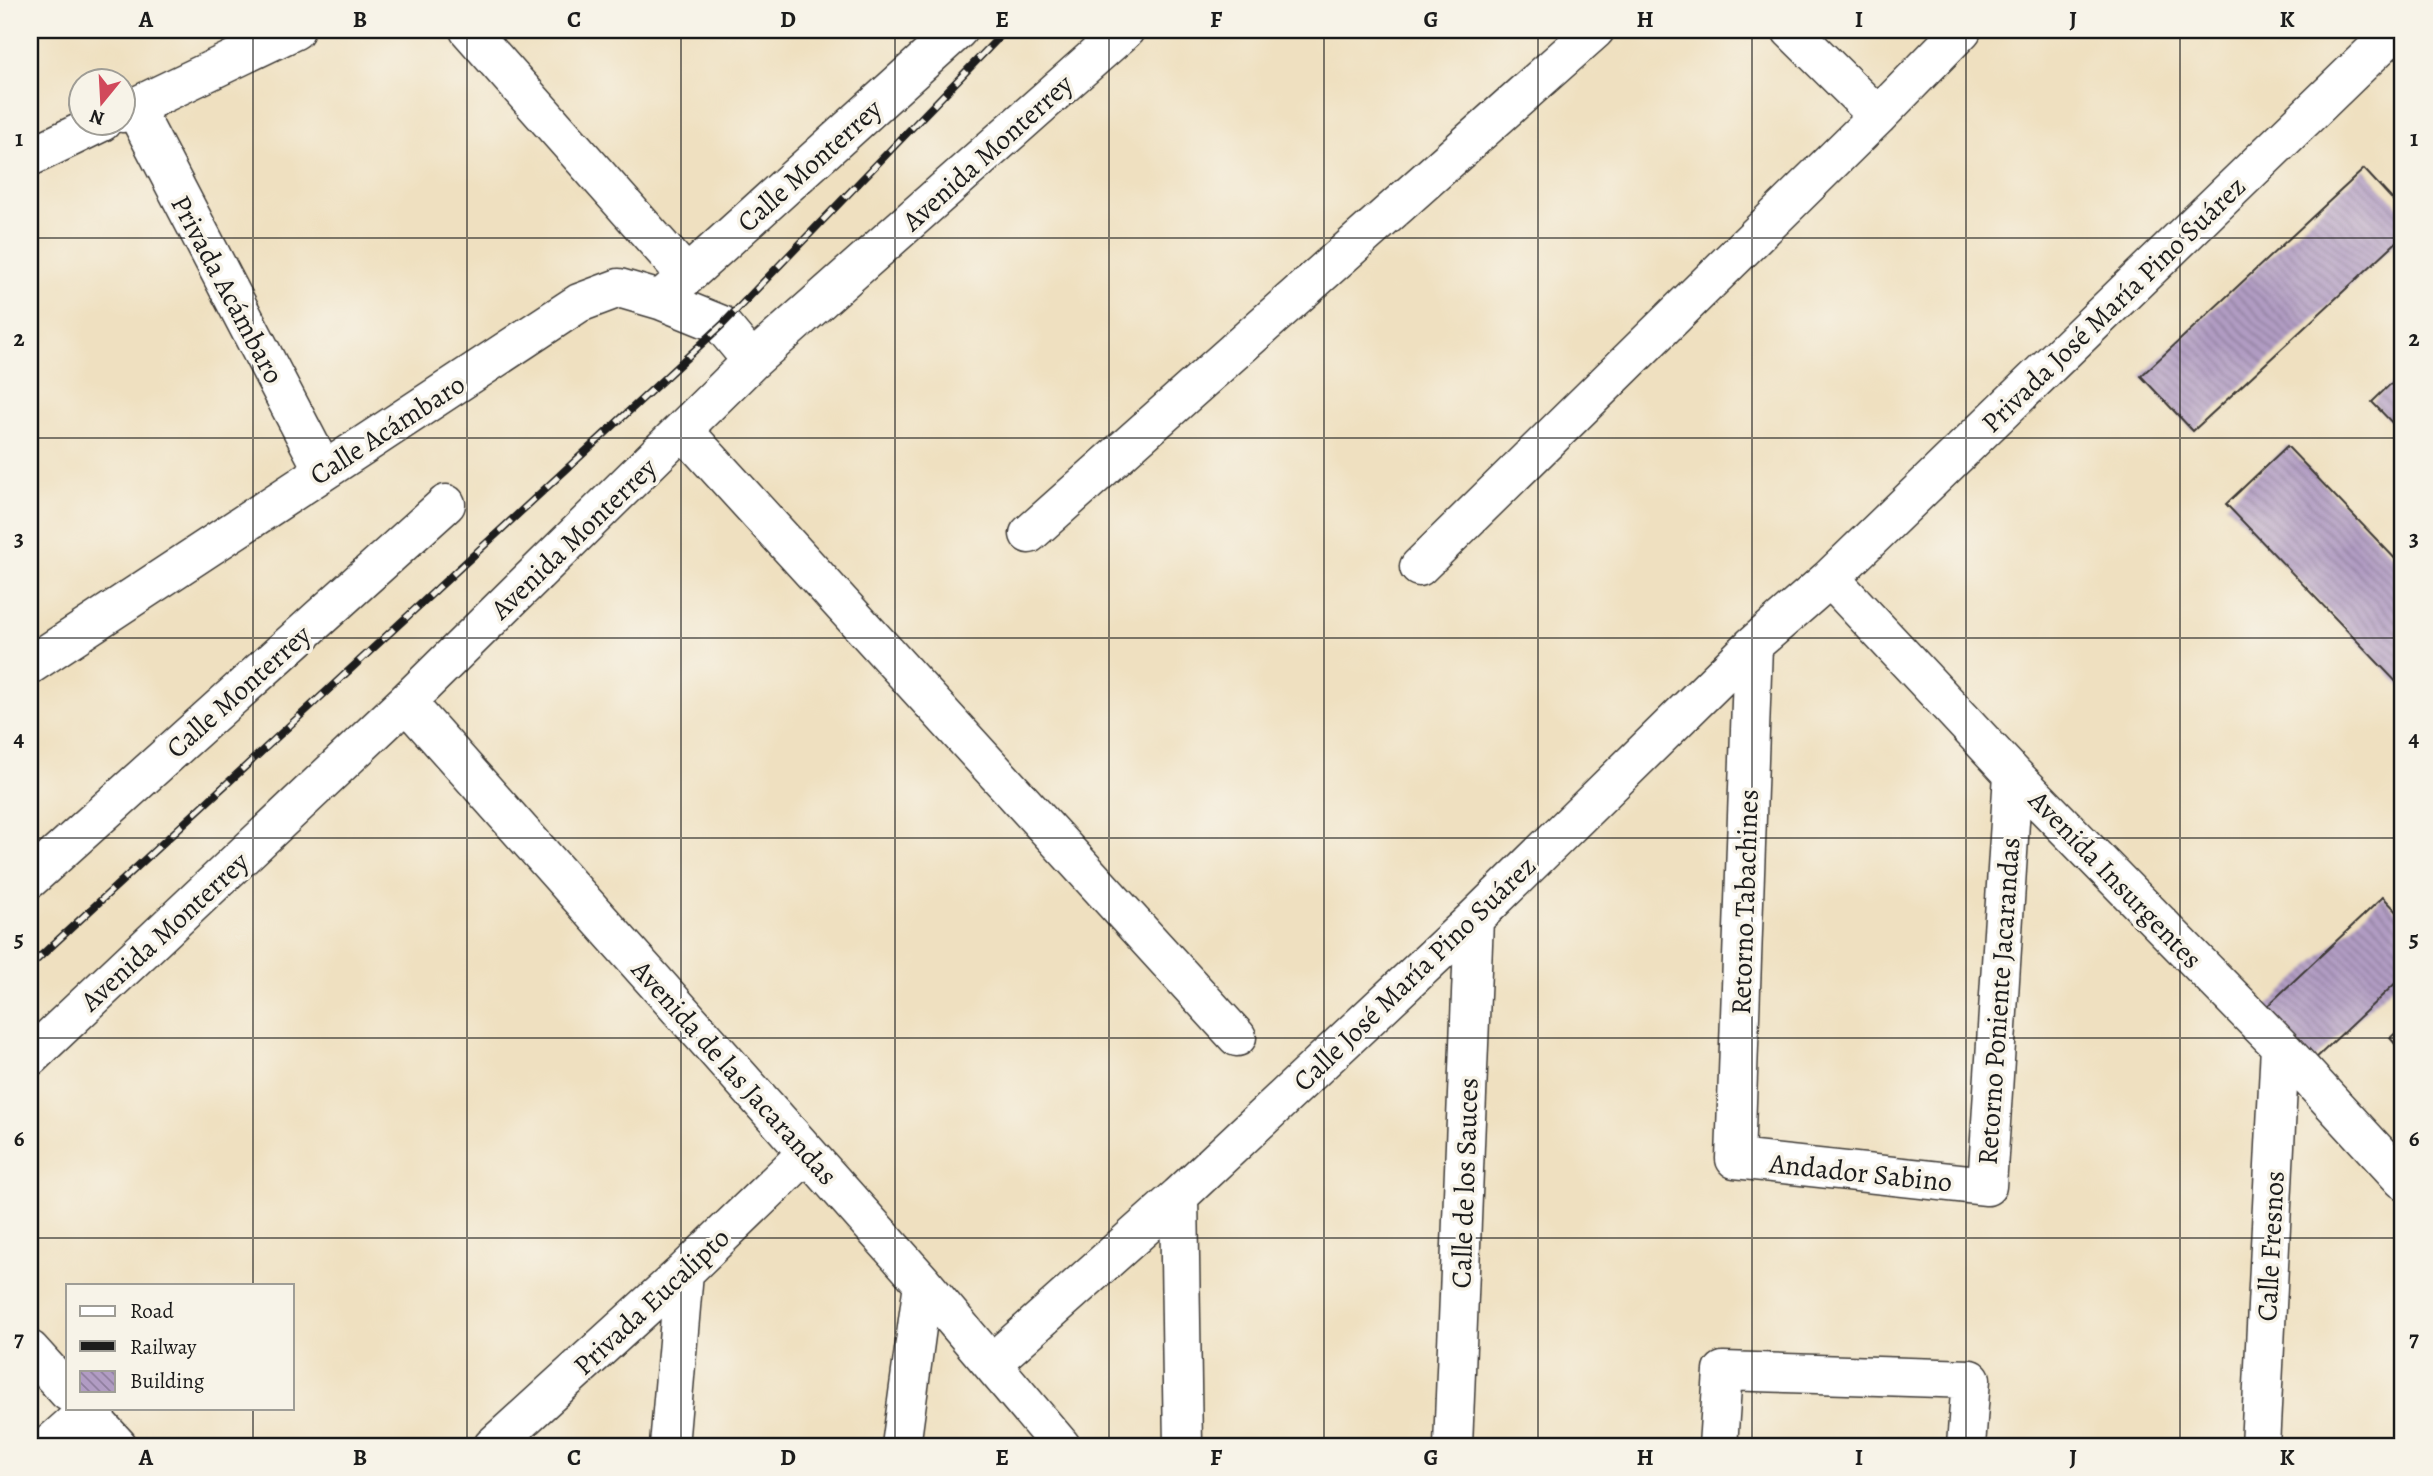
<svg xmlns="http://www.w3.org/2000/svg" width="2433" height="1476" font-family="Alegreya,serif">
	<defs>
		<pattern id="building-back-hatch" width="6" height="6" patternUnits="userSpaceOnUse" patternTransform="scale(1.75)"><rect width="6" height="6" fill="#b19cc3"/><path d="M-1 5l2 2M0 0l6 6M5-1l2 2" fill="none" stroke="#8f7e9e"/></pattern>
	</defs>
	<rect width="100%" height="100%" fill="#f7f3e8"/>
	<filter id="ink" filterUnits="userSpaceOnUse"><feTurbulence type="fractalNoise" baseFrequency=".0143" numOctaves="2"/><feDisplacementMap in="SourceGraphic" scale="14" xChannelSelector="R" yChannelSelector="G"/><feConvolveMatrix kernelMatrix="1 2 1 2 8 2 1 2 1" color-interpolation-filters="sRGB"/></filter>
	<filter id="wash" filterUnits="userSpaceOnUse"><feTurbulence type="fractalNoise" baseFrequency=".00686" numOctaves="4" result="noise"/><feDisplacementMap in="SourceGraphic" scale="28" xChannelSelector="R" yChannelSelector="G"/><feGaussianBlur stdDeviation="1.57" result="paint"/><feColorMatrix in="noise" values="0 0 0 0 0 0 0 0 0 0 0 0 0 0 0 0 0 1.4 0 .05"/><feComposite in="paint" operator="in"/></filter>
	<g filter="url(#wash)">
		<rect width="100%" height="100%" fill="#efe0c0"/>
		<g id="blocks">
			<path fill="url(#building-back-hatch)" d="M2364 169 2403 211V236L2193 431 2141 376Z
				M2403 372V434L2372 402Z
				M2287 446 2403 567V689L2226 504Z
				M2383 897 2403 918V976L2313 1061 2263 1010Z
				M2403 1026V1053L2390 1038Z"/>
		</g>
	</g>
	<g filter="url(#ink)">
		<use href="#blocks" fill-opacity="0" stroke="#3c3935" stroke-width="2"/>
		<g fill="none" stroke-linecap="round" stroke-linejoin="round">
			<g stroke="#3c3935" stroke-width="41">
				<path id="minor" d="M469 30 687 276
					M1791 30 1878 116
					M134 107 323 470
					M122 113 295 30
					M30 157 102 122
					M660 300 958 30
					M683 430 1237 1037
					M1029 534 1595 30
					M1419 567 1878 116 1962 30
					M1830 578 2013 774 2280 1046 2403 1180
					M1753 645 1735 1159 1987 1186 2013 774
					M30 665 579 303 619 288 660 300 722 325 752 361
					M406 702 923 1283 1061 1446
					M30 879 446 504
					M30 1057 406 702 752 361 1125 30
					M1179 1196 1183 1446
					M30 1350 68 1392
					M992 1363 1179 1196 1474 919 1753 645 1830 578 2396 30
					M83 1408 118 1446
					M48 1446 86 1412
					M493 1446 684 1272 807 1153
					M669 1446 684 1272
					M901 1446 923 1283
					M1453 1446 1474 919
					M1718 1446 1723 1371 1971 1379 1966 1446
					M2260 1446 2280 1046"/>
			</g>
			<use href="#minor" stroke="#fff" stroke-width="38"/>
			<g stroke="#1c1c1c" stroke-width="8">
				<path id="rail" d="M30 966 722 325 1006 30"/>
			</g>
			<use href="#rail" stroke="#f7f3e8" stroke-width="5" stroke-dasharray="16" stroke-linecap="butt"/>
		</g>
	</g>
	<path fill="none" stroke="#1c1c1c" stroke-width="2" stroke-opacity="0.55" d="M253 30V1285M467 30V1446M681 30V1446M895 30V1446M1109 30V1446M1324 30V1446M1538 30V1446M1752 30V1446M1966 30V1446M2180 30V1446M30 238H2403M30 438H2403M30 638H2403M30 838H2403M30 1038H2403M30 1238H2403M253 1408V1446"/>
	<g text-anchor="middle" stroke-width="7" stroke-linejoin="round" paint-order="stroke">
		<g font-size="28" fill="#1c1c1c" stroke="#f7f3e8">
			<text transform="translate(987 152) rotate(-42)" y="10">Avenida Monterrey</text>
			<text transform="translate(809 165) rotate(-42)" y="10">Calle Monterrey</text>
			<text transform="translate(228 289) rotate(62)" y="10">Privada Acámbaro</text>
			<text transform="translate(2113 304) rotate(-44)" y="10">Privada José María Pino Suárez</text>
			<text transform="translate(387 429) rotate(-33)" y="10">Calle Acámbaro</text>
			<text transform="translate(573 538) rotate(-44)" y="10">Avenida Monterrey</text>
			<text transform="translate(238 691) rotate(-42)" y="10">Calle Monterrey</text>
			<text transform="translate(2116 879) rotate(46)" y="10">Avenida Insurgentes</text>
			<text transform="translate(1744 902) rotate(-88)" y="10">Retorno Tabachines</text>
			<text transform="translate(164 931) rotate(-43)" y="10">Avenida Monterrey</text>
			<text transform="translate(1414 973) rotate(-44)" y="10">Calle José María Pino Suárez</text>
			<text transform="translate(1998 1001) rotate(-86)" y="10">Retorno Poniente Jacarandas</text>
			<text transform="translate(735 1072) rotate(48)" y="10">Avenida de las Jacarandas</text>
			<text transform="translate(1861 1172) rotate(6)" y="10">Andador Sabino</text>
			<text transform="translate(1464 1183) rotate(-88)" y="10">Calle de los Sauces</text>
			<text transform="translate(2270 1246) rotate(-87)" y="10">Calle Fresnos</text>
			<text transform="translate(651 1301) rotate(-43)" y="10">Privada Eucalipto</text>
		</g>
	</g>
	<rect width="2433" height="1476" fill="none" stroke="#f7f3e8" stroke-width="77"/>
	<rect x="66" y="1284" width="228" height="126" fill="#f7f3e8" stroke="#9f9d96" stroke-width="2"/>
	<rect x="80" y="1306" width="35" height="10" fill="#ffffff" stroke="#9f9d96" stroke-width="2"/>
	<text x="130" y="1318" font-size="21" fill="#1c1c1c">Road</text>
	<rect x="80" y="1341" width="35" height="10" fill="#1c1c1c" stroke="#9f9d96" stroke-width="2"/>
	<text x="130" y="1354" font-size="21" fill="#1c1c1c">Railway</text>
	<rect x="80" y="1371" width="35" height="21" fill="url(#building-back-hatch)" stroke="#9f9d96" stroke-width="2"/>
	<text x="130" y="1388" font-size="21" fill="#1c1c1c">Building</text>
	<g transform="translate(102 102) rotate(198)"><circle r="33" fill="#f7f3e8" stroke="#9f9d96" stroke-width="2"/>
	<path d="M0-5L12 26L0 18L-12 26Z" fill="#d1495b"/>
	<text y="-10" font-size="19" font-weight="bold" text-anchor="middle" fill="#1c1c1c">N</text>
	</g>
	<rect x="38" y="38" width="2356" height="1400" fill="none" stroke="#1c1c1c" stroke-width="2.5"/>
	<g font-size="23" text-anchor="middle" font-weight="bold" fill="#1c1c1c">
		<text x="146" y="27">A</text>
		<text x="360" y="27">B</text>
		<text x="574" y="27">C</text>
		<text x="788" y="27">D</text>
		<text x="1002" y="27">E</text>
		<text x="1216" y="27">F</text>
		<text x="1431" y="27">G</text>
		<text x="1645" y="27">H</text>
		<text x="1859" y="27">I</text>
		<text x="2073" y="27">J</text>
		<text x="2287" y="27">K</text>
		<text x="19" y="146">1</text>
		<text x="2414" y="146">1</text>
		<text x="19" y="346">2</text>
		<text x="2414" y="346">2</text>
		<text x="19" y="546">3</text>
		<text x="2414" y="546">3</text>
		<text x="19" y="746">4</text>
		<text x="2414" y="746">4</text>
		<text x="19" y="946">5</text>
		<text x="2414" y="946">5</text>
		<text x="19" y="1146">6</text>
		<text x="2414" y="1146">6</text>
		<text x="19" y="1346">7</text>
		<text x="2414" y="1346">7</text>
		<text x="146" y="1465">A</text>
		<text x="360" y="1465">B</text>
		<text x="574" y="1465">C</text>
		<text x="788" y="1465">D</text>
		<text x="1002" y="1465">E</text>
		<text x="1216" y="1465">F</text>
		<text x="1431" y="1465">G</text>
		<text x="1645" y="1465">H</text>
		<text x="1859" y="1465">I</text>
		<text x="2073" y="1465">J</text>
		<text x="2287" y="1465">K</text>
	</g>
</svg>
